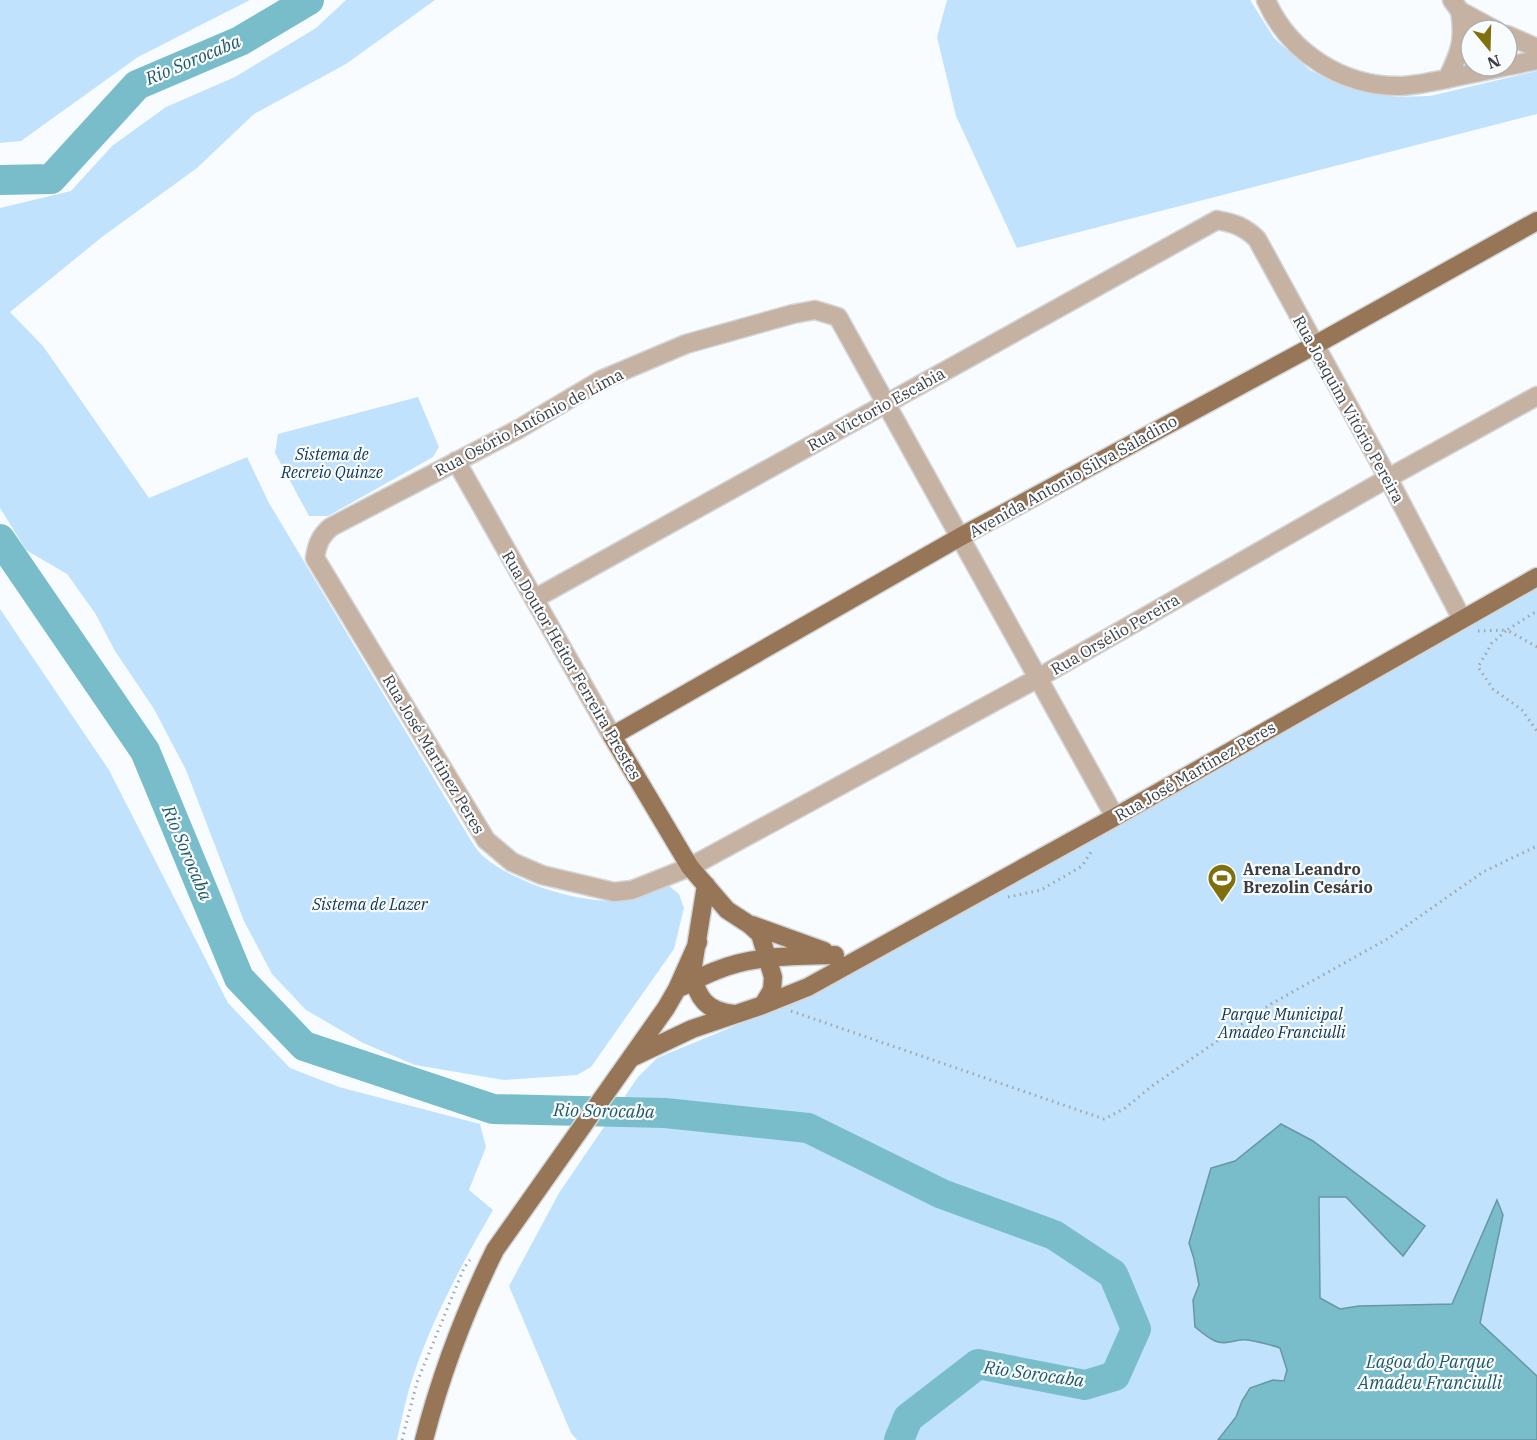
<svg xmlns="http://www.w3.org/2000/svg" width="1537" height="1440" font-family="'IBM Plex Serif',serif">
	<rect width="100%" height="100%" fill="#f9fcfe"/>
	<path fill="#c1e2fc" d="M0 0H250L138 57 21 141 0 143Z
		M346 0H435L346 64 254 114 197 168 102 237 10 312 43 346 149 498 247 457 269 503 470 839C474 845 479 853 484 857 519 886 593 909 637 898 647 896 657 889 667 884L679 894 684 908 674 949 591 1067 577 1075 504 1080 415 1065 363 1043 306 1010 272 974 244 921 186 770 154 709 115 651 95 613 67 574 26 550 0 508V208L71 191 112 146 166 107 235 77 316 28Z
		M947 0H1250L1274 38 1310 70 1348 88 1397 97 1430 96 1537 71V114L1017 248 956 116 937 37Z
		M418 397 439 447 433 457 328 516H309L275 453 278 434Z
		M1537 586V1440H577L571 1433 509 1286 559 1193 638 1077 657 1058 817 992Z
		M0 609 109 770 228 1003 290 1068 339 1087 480 1124 486 1147 469 1190 493 1210C461 1265 429 1325 410 1386 405 1403 401 1422 397 1440H0Z"/>
	<path fill="#79bdcb" stroke="#6797a1" stroke-width="1.5" d="M1281 1124 1313 1141 1425 1226 1403 1256 1346 1197H1319L1320 1298 1340 1309 1359 1306 1452 1304 1497 1200 1503 1215 1480 1323 1537 1376V1440H1218L1236 1417 1242 1401 1250 1388 1273 1380 1284 1381 1287 1370 1280 1348C1269 1344 1259 1342 1248 1340 1237 1338 1226 1346 1215 1341 1208 1338 1201 1332 1195 1327L1193 1300 1199 1285 1194 1259 1189 1243 1211 1168 1235 1161Z"/>
	<g fill="none" stroke-linecap="round" stroke-linejoin="round">
		<path stroke="#79bdcb" stroke-width="30" d="M0 180 51 179 137 85 240 41 309 0
			M0 539 145 751 239 978 304 1046 493 1109 665 1113 808 1128 942 1194 1054 1235 1113 1274 1136 1329 1115 1376 1085 1385 978 1364 908 1418 899 1440"/>
		<g stroke="#d3d6d8" stroke-width="21">
			<path id="minor" d="M1266 0C1289 53 1343 87 1401 86 1421 85 1441 80 1460 76 1486 71 1511 65 1537 60
				M1452 0 1460 11 1495 30
				M1507 35 1537 48
				M1447 79C1460 53 1465 40 1460 11
				M456 461 612 736
				M534 599 1217 220C1234 223 1245 227 1257 239L1388 478 1462 619
				M1115 817 838 317 815 310 793 314 686 344 601 380 517 430 331 527C320 536 317 545 315 558L486 840 512 862 542 875 614 892 632 890 690 867 1038 678 1388 478 1537 396"/>
		</g>
		<g stroke="#d3d6d8" stroke-width="21">
			<path id="major" d="M706 885 692 972C697 998 706 1011 734 1014
				M752 925 824 951
				M677 989C690 983 702 976 715 971 753 955 795 956 835 955
				M763 1005 772 990 773 977 760 934 750 925 727 910 690 867 612 736 960 537 1315 345 1537 221
				M633 1057 692 1029 763 1005 808 987 1115 817 1537 577
				M424 1440C441 1374 465 1311 495 1250L666 1008 677 989 698 942"/>
		</g>
		<path stroke="#a2a5a6" stroke-width="3" stroke-dasharray="1.5 4.5" stroke-linecap="butt" d="M1478 631 1507 630 1537 611
			M1537 647 1507 630 1492 643 1478 667 1493 689 1522 710 1537 731
			M1008 897 1041 890 1082 866 1093 849
			M791 1011 1104 1119 1124 1109 1152 1086 1271 1004 1389 938 1483 872 1537 846
			M402 1440 417 1382 464 1268 470 1260"/>
		<use href="#minor" stroke="#c6b2a2" stroke-width="18"/>
		<use href="#major" stroke="#977557" stroke-width="18"/>
	</g>
	<defs>
		<g id="stadium-pin" transform="scale(1.5)"><path d="M0 17L-7.5 6A9.5 9.5 0 1 1 7.5 6Z" fill="#806f0d" stroke="#f9fcfe"/><path d="M0-5a6.5 5 0 1 0 0 10a6.5 5 0 1 0 0-10ZM-3.5-1.8h7v3.6h-7Z" fill="#fff"/></g>
	</defs>
	<g fill-rule="evenodd">
		<use href="#stadium-pin" x="1222" y="878"/>
	</g>
	<g text-anchor="middle" stroke-width="4.5" stroke-linejoin="round" paint-order="stroke">
		<g font-size="16" fill="#3c3d3e" stroke="#f9fcfe">
			<text transform="translate(876 409) rotate(-29)" y="6">Rua Victorio Escabia</text>
			<text transform="translate(1349 409) rotate(61)" y="6">Rua Joaquim Vitório Pereira</text>
			<text transform="translate(529 422) rotate(-28)" y="6">Rua Osório Antônio de Lima</text>
			<text transform="translate(1073 476) rotate(-29)" y="6">Avenida Antonio Silva Saladino</text>
			<text transform="translate(1115 634) rotate(-30)" y="6">Rua Orsélio Pereira</text>
			<text transform="translate(572 665) rotate(60)" y="6">Rua Doutor Heitor Ferreira Prestes</text>
			<text transform="translate(434 754) rotate(59)" y="6">Rua José Martinez Peres</text>
			<text transform="translate(1195 771) rotate(-30)" y="6">Rua José Martinez Peres</text>
		</g>
		<g font-size="16" font-style="italic" fill="#10354e" stroke="#f9fcfe">
			<text x="332" y="460">Sistema de<tspan x="332" dy="18">Recreio Quinze</tspan></text>
			<text x="370" y="910">Sistema de Lazer</text>
			<text x="1282" y="1020">Parque Municipal<tspan x="1282" dy="18">Amadeo Franciulli</tspan></text>
		</g>
		<g font-size="16" font-weight="bold" fill="#3c3d3e" stroke="#f9fcfe" text-anchor="start">
			<text x="1243" y="875">Arena Leandro<tspan x="1243" dy="18">Brezolin Cesário</tspan></text>
		</g>
		<g font-size="18" font-style="italic" fill="#1f5963" stroke="#f9fcfe">
			<text transform="translate(193 60) rotate(-23)" y="6">Rio Sorocaba</text>
			<text transform="translate(187 853) rotate(67)" y="6">Rio Sorocaba</text>
			<text transform="translate(604 1111) rotate(1)" y="6">Rio Sorocaba</text>
			<text x="1430" y="1368">Lagoa do Parque<tspan x="1430" dy="21">Amadeu Franciulli</tspan></text>
			<text transform="translate(1034 1374) rotate(8)" y="6">Rio Sorocaba</text>
		</g>
	</g>
	<g transform="translate(1489 48) rotate(161)"><circle r="28" fill="#f9fcfe" stroke="#adb0b1" stroke-width="1.5"/>
	<path d="M0-4.5L10 22L0 15L-10 22Z" fill="#806f0d"/>
	<text y="-9" font-size="16" font-weight="bold" text-anchor="middle" fill="#3c3d3e">N</text>
	</g>
</svg>
